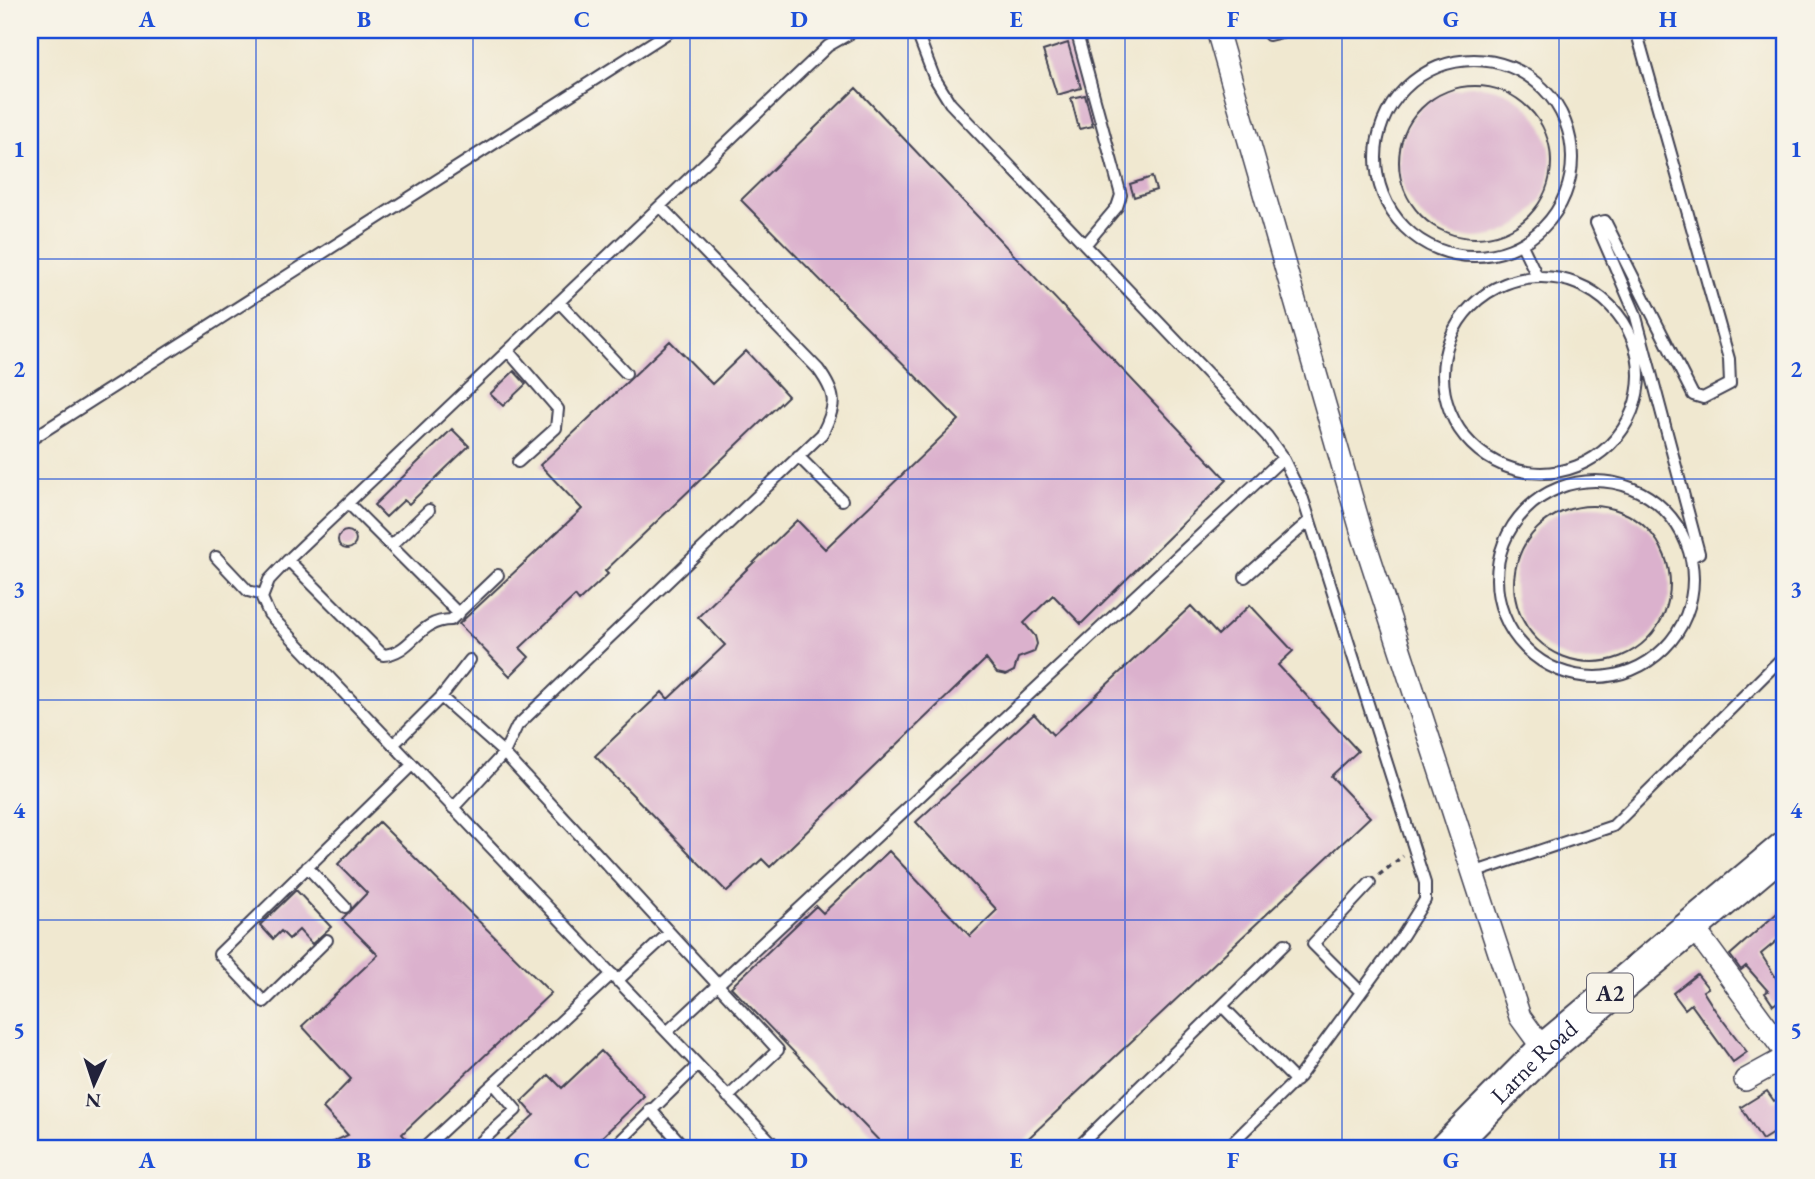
<svg xmlns="http://www.w3.org/2000/svg" width="1815" height="1179" font-family="'EB Garamond',serif">
	<rect width="100%" height="100%" fill="#f7f3e8"/>
	<filter id="ink" filterUnits="userSpaceOnUse"><feTurbulence type="fractalNoise" baseFrequency=".0143" numOctaves="2"/><feDisplacementMap in="SourceGraphic" scale="14" xChannelSelector="R" yChannelSelector="G"/><feConvolveMatrix kernelMatrix="1 2 1 2 8 2 1 2 1" color-interpolation-filters="sRGB"/></filter>
	<filter id="wash" filterUnits="userSpaceOnUse"><feTurbulence type="fractalNoise" baseFrequency=".00686" numOctaves="4" result="noise"/><feDisplacementMap in="SourceGraphic" scale="28" xChannelSelector="R" yChannelSelector="G"/><feGaussianBlur stdDeviation="1.57" result="paint"/><feColorMatrix in="noise" values="0 0 0 0 0 0 0 0 0 0 0 0 0 0 0 0 0 1.4 0 .05"/><feComposite in="paint" operator="in"/></filter>
	<g filter="url(#wash)">
		<rect width="100%" height="100%" fill="#f0e8d0"/>
		<g id="blocks">
			<path fill="#dbb1cd" d="M1068 43 1081 88 1057 95 1043 51Z
				M1399 162a76 76 0 1 1 152 0a76 76 0 1 1-152 0Z
				M856 88 1227 480 1081 624 1053 595 1024 623 1035 636 1037 644 1034 652 1018 658 1014 671 1006 675 997 673 986 659 770 867 762 859 727 892 595 756 662 692 668 699 725 645 698 617 797 520 825 549 959 420 741 200Z
				M1085 95 1093 126 1079 129 1071 98Z
				M1152 177 1156 190 1134 197 1130 184Z
				M670 341 712 384 746 351 788 396 605 571 608 574 579 601 575 596 520 648 529 657 510 676 459 624 582 509 540 465Z
				M514 371 526 384 503 406 490 394Z
				M452 429 469 446 409 504 404 500 386 517 374 505Z
				M1514 584a78 78 0 1 1 156 0a78 78 0 1 1-156 0Z
				M338 540a9 9 0 1 1 18 0a9 9 0 1 1-18 0Z
				M1250 605 1293 651 1278 665 1358 751 1331 776 1370 817 1017 1149H887L731 987 816 906 823 913 889 851 970 936 997 910 916 822 1034 714 1053 735 1191 606 1218 635Z
				M379 822 551 993 402 1134 409 1142 401 1149H318L348 1135 323 1108 351 1079 302 1026 378 955 342 919 367 893 338 864Z
				M296 890 331 927 312 944 299 930 289 939 281 931 273 939 260 925Z
				M1785 906V934L1761 954 1785 992V997L1773 1005 1765 993 1768 991 1746 966 1741 970 1730 955Z
				M1697 974 1708 988 1703 991 1715 1010 1747 1052 1733 1062 1691 1004 1685 1009 1673 993Z
				M601 1051 644 1096 601 1138 605 1142 597 1149H497L534 1115 522 1101 549 1075 562 1088Z
				M1767 1091 1774 1101 1785 1094V1116L1782 1118 1783 1127 1762 1140 1741 1107Z"/>
		</g>
	</g>
	<g filter="url(#ink)">
		<use href="#blocks" fill-opacity="0" stroke="#414051" stroke-width="2"/>
		<g fill="none" stroke-linecap="round" stroke-linejoin="round">
			<g stroke="#414051" stroke-width="14">
				<path id="lane" d="M916 30 934 77 950 103 1267 436 1283 458 1303 499 1425 883V900L1403 935 1299 1077 1226 1149
					M1076 30 1121 195 1117 207 1085 245
					M1636 30 1729 359 1730 384 1703 398 1693 395 1605 221 1596 223 1635 313 1699 553 1691 557
					M1269 35 1290 30
					M1376 158a98 98 0 1 1 196 0a98 98 0 1 1-196 0Z
					M1522 245 1537 276
					M1443 375a98 98 0 1 1 196 0a98 98 0 1 1-196 0Z
					M559 302 626 373
					M508 351 558 409 556 428 518 462
					M30 440 672 30
					M798 456 842 500
					M1497 579a98 98 0 1 1 196 0a98 98 0 1 1-196 0Z
					M348 503 459 614
					M391 546 429 510
					M216 557 248 591 263 595
					M288 560 383 655C413 653 417 620 451 620L498 575
					M1245 577 1309 521
					M441 697 504 753 778 1050 728 1097
					M393 745 441 697 470 660
					M453 808 504 753 517 726 822 434C837 405 837 395 818 369L660 206
					M307 867 345 907
					M1473 873 1613 826 1785 655
					M327 940 264 1002 219 954 412 765
					M617 981 669 933
					M1361 992 1313 944 1370 883
					M1222 1006 1296 1081
					M667 1032 1283 458
					M650 1109 686 1149
					M423 1149 612 974
					M473 1149 516 1110 494 1084
					M612 1149 698 1065
					M778 1149 269 614 262 598 269 580 288 560 828 46 856 30
					M1076 1149 1285 944"/>
			</g>
			<g stroke="#414051" stroke-width="24">
				<path id="street" d="M1217 30 1361 530 1520 1017 1544 1050
					M1691 924 1785 1052
					M1745 1080 1785 1058"/>
			</g>
			<g stroke="#414051" stroke-width="37">
				<g id="primary">
					<path id="s1" d="M1446 1149 1544 1050 1785 848"/>
				</g>
			</g>
			<path stroke="#414051" stroke-width="3.5" stroke-dasharray="5 5" stroke-linecap="butt" d="M1379 875 1403 856"/>
			<use href="#lane" stroke="#fff" stroke-width="10"/>
			<use href="#street" stroke="#fff" stroke-width="21"/>
			<use href="#primary" stroke="#fff" stroke-width="33"/>
		</g>
	</g>
	<path fill="none" stroke="#1d4ed8" stroke-width="2" stroke-opacity="0.55" d="M256 30V1149M473 30V1149M690 30V1149M908 30V1149M1125 30V1149M1342 30V1149M1559 30V1149M30 259H1785M30 479H1785M30 700H1785M30 920H1785"/>
	<g text-anchor="middle" stroke-width="6" stroke-linejoin="round" paint-order="stroke">
		<rect fill="#f7f3e8" stroke="#62616f" stroke-width="2" x="1587" y="973.5" width="46" height="39" rx="5"/>
		<g font-size="23" font-weight="bold" fill="#22223b">
			<text x="1610" y="1001">A2</text>
		</g>
		<g font-size="24" fill="#22223b" stroke="#f7f3e8">
			<text dy="8" stroke="none"><textPath href="#s1" startOffset="124">Larne Road</textPath></text>
		</g>
	</g>
	<rect width="1815" height="1179" fill="none" stroke="#f7f3e8" stroke-width="77"/>
	<g transform="translate(94 1084) rotate(183)" stroke="#f7f3e8" stroke-width="5" paint-order="stroke">
	<path d="M0-5L12 26L0 18L-12 26Z" fill="#22223b"/>
	<text y="-10" font-size="19" font-weight="bold" text-anchor="middle" fill="#22223b">N</text>
	</g>
	<rect x="38" y="38" width="1738" height="1102" fill="none" stroke="#1d4ed8" stroke-width="2.5"/>
	<g font-size="23" text-anchor="middle" font-weight="bold" fill="#1d4ed8">
		<text x="147" y="27">A</text>
		<text x="364" y="27">B</text>
		<text x="582" y="27">C</text>
		<text x="799" y="27">D</text>
		<text x="1016" y="27">E</text>
		<text x="1233" y="27">F</text>
		<text x="1451" y="27">G</text>
		<text x="1668" y="27">H</text>
		<text x="19" y="157">1</text>
		<text x="1796" y="157">1</text>
		<text x="19" y="377">2</text>
		<text x="1796" y="377">2</text>
		<text x="19" y="597">3</text>
		<text x="1796" y="597">3</text>
		<text x="19" y="818">4</text>
		<text x="1796" y="818">4</text>
		<text x="19" y="1038">5</text>
		<text x="1796" y="1038">5</text>
		<text x="147" y="1168">A</text>
		<text x="364" y="1168">B</text>
		<text x="582" y="1168">C</text>
		<text x="799" y="1168">D</text>
		<text x="1016" y="1168">E</text>
		<text x="1233" y="1168">F</text>
		<text x="1451" y="1168">G</text>
		<text x="1668" y="1168">H</text>
	</g>
</svg>
